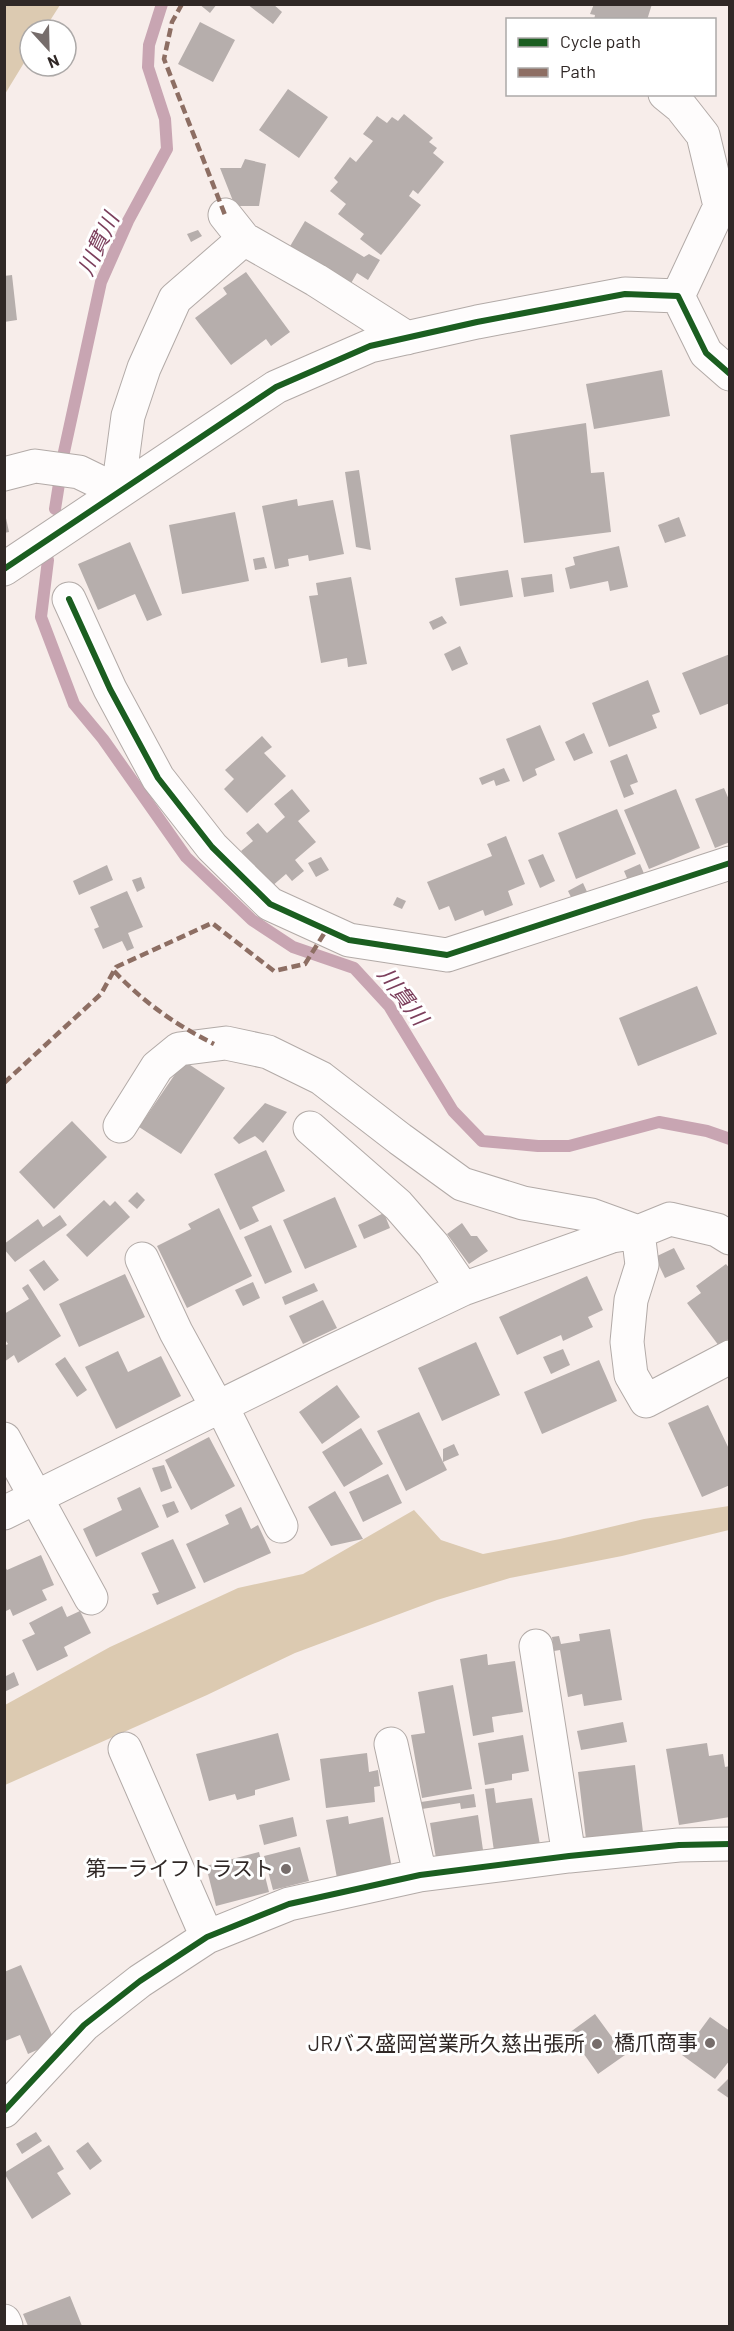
<svg xmlns="http://www.w3.org/2000/svg" width="734" height="2331" font-family="Barlow,'Noto Sans JP',sans-serif">
	<rect width="100%" height="100%" fill="#f7edea"/>
	<path fill="#dccab1" d="M5 4 60 5 44 30H30V53L5 94Z
		M729 1506V1530L622 1556 510 1578 437 1600 295 1653 207 1695 5 1785V1705L110 1647 238 1588 303 1574 414 1510 441 1540 483 1554 560 1539 644 1519Z"/>
	<g fill="none" stroke-linecap="round" stroke-linejoin="round">
		<path stroke="#c8a5b2" stroke-width="12" d="M55 509 64 452 101 282 128 221 167 149 165 119 148 67 149 45 162 4
			M48 560 41 617 74 704 103 739 186 857 252 920 293 947 354 968 389 1006 453 1111 482 1141 538 1146H569L659 1122 707 1131 730 1139"/>
	</g>
	<path fill="#b6aeac" d="M199 4H217L210 13Z
		M247 4H273L282 12 273 24Z
		M594 4H652L647 20H594L595 15 590 14Z
		M200 22 235 40 213 82 178 64Z
		M288 89 328 117 299 158 259 130Z
		M404 114 433 138 429 142 437 148 433 153 444 162 418 194 413 190 409 196 421 205 381 255 360 239 364 234 338 214 346 204 330 191 338 182 334 178 350 157 356 162 373 141 363 134 377 116 387 123 392 117 398 121Z
		M245 159 266 164 259 206H235L220 168H241Z
		M305 221 364 257 369 254 380 260 368 280 357 273 350 285 289 248Z
		M198 230 202 236 191 242 187 234Z
		M246 272 290 332 271 346 266 339 231 365 195 318 227 294 223 288Z
		M12 275 17 320 4 322V276Z
		M662 370 670 416 594 429 586 384Z
		M586 423 591 473 604 472 611 532 524 543 510 435Z
		M359 470 371 550 356 547 345 472Z
		M297 499 298 506 333 500 344 554 309 561 308 555 288 559 289 566 275 569 262 506Z
		M4 509 9 532 4 533Z
		M235 512 249 581 182 594 169 525Z
		M679 517 686 536 665 543 658 525Z
		M130 542 162 615 147 621 135 594 98 610 78 564Z
		M619 546 628 587 610 591 608 581 570 589 565 568 575 565 573 557Z
		M264 557 267 568 255 570 253 559Z
		M508 570 513 597 460 606 455 578Z
		M552 574 554 592 524 597 521 578Z
		M351 577 367 664 348 667 347 658 321 663 309 596 318 595 316 583Z
		M442 616 447 623 433 630 429 622Z
		M460 646 468 664 452 671 444 654Z
		M730 654V703L700 715 682 673Z
		M648 680 660 712 652 715 657 728 609 747 592 703Z
		M540 725 555 760 535 769 537 775 523 782 506 739Z
		M584 733 593 753 574 761 565 742Z
		M262 736 272 747 264 753 286 776 247 813 224 789 234 779 225 770Z
		M627 754 638 782 630 785 634 794 624 798 610 761Z
		M504 768 510 781 496 786 494 780 482 785 479 778Z
		M724 788 730 802V842L715 848 695 799Z
		M292 789 310 811 298 821 316 842 295 860 304 871 292 881 286 874 271 887 241 851 253 841 246 833 258 823 267 833 285 817 274 804Z
		M676 789 700 848 649 869 624 810Z
		M617 809 636 854 576 879 558 833Z
		M506 836 525 884 508 891 513 905 485 916 483 910 455 921 449 906 439 910 427 882 492 856 487 844Z
		M543 854 555 881 540 888 528 860Z
		M321 857 329 870 316 877 308 863Z
		M640 864 645 876 629 883 624 871Z
		M107 865 113 880 79 895 73 881Z
		M141 877 145 888 137 892 132 880Z
		M583 883 588 894 573 901 568 891Z
		M127 891 143 927 128 933 134 948 127 951 122 941 103 949 94 929 99 927 90 907Z
		M397 897 406 901 402 909 393 905Z
		M697 986 717 1034 638 1066 619 1018Z
		M184 1061 225 1088 181 1154 139 1127Z
		M265 1103 287 1112 263 1143 255 1136 239 1144 233 1138Z
		M72 1121 107 1157 54 1209 19 1172Z
		M266 1150 285 1191 252 1207 259 1221 240 1230 214 1174Z
		M137 1192 145 1200 137 1209 128 1201Z
		M335 1197 357 1247 305 1269 283 1220Z
		M104 1200 110 1206 115 1201 130 1217 87 1257 66 1235Z
		M219 1208 252 1276 187 1308 157 1246 191 1229 188 1224Z
		M384 1213 390 1228 364 1239 358 1225Z
		M60 1215 67 1225 15 1262 4 1249V1244L38 1219 43 1227Z
		M462 1223 471 1236H477L488 1251 469 1264 447 1234Z
		M271 1225 292 1272 265 1284 244 1237Z
		M674 1248 685 1269 665 1278 655 1257Z
		M44 1260 59 1280 44 1291 29 1270Z
		M726 1264 730 1269V1338L719 1346 687 1303 701 1293 696 1286Z
		M125 1274 145 1317 79 1347 59 1304Z
		M587 1276 603 1310 588 1317 593 1327 563 1341 561 1335 517 1355 499 1317Z
		M253 1282 260 1298 243 1306 235 1290Z
		M314 1283 318 1291 285 1305 282 1297Z
		M28 1284 61 1336 18 1363 14 1355 4 1362V1346L8 1344 4 1338V1314L29 1299 22 1288Z
		M323 1300 337 1328 303 1344 289 1316Z
		M476 1342 500 1395 442 1421 418 1368Z
		M563 1349 570 1365 551 1374 543 1357Z
		M118 1351 128 1372 161 1356 181 1396 116 1429 85 1367Z
		M65 1357 87 1390 77 1397 55 1364Z
		M599 1360 617 1401 542 1434 524 1392Z
		M337 1385 360 1417 322 1444 299 1412Z
		M708 1405 730 1451V1485L702 1497 668 1423Z
		M419 1412 443 1462V1449L454 1444 459 1455 443 1462 447 1470 406 1491 377 1431Z
		M361 1428 383 1464 344 1487 322 1452Z
		M209 1437 235 1486 191 1510 165 1460Z
		M164 1465 172 1488 161 1492 152 1468Z
		M388 1474 402 1503 363 1522 349 1492Z
		M140 1487 159 1527 96 1557 83 1529 122 1510 117 1498Z
		M335 1491 363 1539 331 1546 308 1507Z
		M174 1501 179 1512 167 1518 162 1505Z
		M241 1507 251 1529 258 1525 271 1553 204 1583 186 1544 229 1524 225 1515Z
		M173 1539 196 1588 157 1605 152 1594 159 1592 141 1553Z
		M41 1555 54 1585 42 1590 47 1600 13 1616 10 1609 4 1612V1565L7 1570Z
		M62 1606 67 1617 80 1611 91 1633 64 1647 68 1656 37 1671 22 1640 35 1634 29 1623Z
		M610 1629 622 1700 584 1706 582 1694 568 1697 560 1650 554 1651 552 1637 559 1636 561 1644 580 1641 579 1634Z
		M487 1654 488 1665 515 1661 523 1712 492 1717 494 1732 473 1736 460 1659Z
		M14 1672 19 1685 4 1692V1677Z
		M453 1685 472 1789 422 1798 411 1735 425 1733 418 1692Z
		M623 1722 627 1742 581 1750 577 1731Z
		M278 1733 290 1780 255 1790V1795L237 1800 235 1794 209 1801 196 1754Z
		M523 1735 529 1771 512 1774V1780L485 1785 478 1743Z
		M707 1743 709 1756 723 1754 725 1767 730 1766V1817L679 1825 666 1749Z
		M367 1753 369 1772 378 1770 380 1786 374 1787 375 1802 326 1808 320 1759Z
		M635 1765 643 1832 586 1839 578 1772Z
		M494 1788 496 1803 532 1798 540 1845 494 1851 485 1789Z
		M474 1794 476 1807 461 1809 460 1803 422 1809 421 1802Z
		M478 1815 483 1850 436 1858 430 1823Z
		M348 1816 349 1824 383 1817 392 1868 337 1878 326 1820Z
		M293 1817 297 1836 264 1845 259 1825Z
		M300 1847 309 1881 273 1890 264 1856Z
		M259 1852 269 1892 216 1906 206 1866Z
		M21 1965 55 2042 28 2054 20 2035 5 2041 4 2039V1972Z
		M595 2014 625 2055 598 2074 569 2033Z
		M710 2017 730 2031V2060L715 2079 682 2055Z
		M730 2077V2099L717 2090Z
		M36 2132 42 2141 22 2154 16 2144Z
		M88 2142 102 2161 90 2170 76 2151Z
		M49 2145 64 2169 57 2173 71 2194 32 2219 4 2173Z
		M70 2296 82 2326H28L23 2314Z"/>
	<g fill="none" stroke-linecap="round" stroke-linejoin="round">
		<g stroke="#b2aaa7" stroke-width="35">
			<path id="minor" d="M665 94 681 107 703 135 720 206
				M225 215 244 239 316 280 407 338
				M678 296 729 187
				M4 474 35 466 79 472 118 491 128 416 144 368 175 299 244 239
				M4 569 276 387 370 346 477 322 625 294 678 296 706 353 730 374
				M69 599 110 689 158 778 212 847 270 904 349 940 447 955 730 863
				M120 1126 157 1067 179 1049 226 1043 268 1052 321 1078 400 1139 462 1184 523 1203 591 1215 638 1232 642 1265 631 1300 627 1342 631 1375 646 1401 730 1357
				M310 1128 398 1205 433 1245 463 1289
				M142 1259 176 1332 217 1407
				M221 1405 281 1526
				M4 1439 91 1598
				M4 1513 320 1357 463 1289 612 1236 638 1232 670 1219 717 1230 730 1238
				M536 1646 569 1856
				M391 1744 420 1875
				M125 1749 207 1937
				M4 2111 84 2025 140 1981 207 1937 289 1904 420 1875 569 1856 679 1845 730 1844
				M4 2321 6 2326"/>
		</g>
		<use href="#minor" stroke="#fefcfc" stroke-width="33"/>
		<path stroke="#8d6e63" stroke-width="4.5" stroke-dasharray="9 4.5" stroke-linecap="butt" d="M182 4 172 22 164 59 225 215
			M114 971C143 1002 176 1025 214 1044
			M4 1083 101 994 116 967 212 923 274 971 305 964 327 929"/>
		<g stroke="#fff" stroke-width="10">
			<path id="cycleway" d="M4 569 276 387 370 346 477 322 625 294 678 296 706 353 730 374
				M69 599 110 689 158 778 212 847 270 904 349 940 447 955 730 863
				M4 2111 84 2025 140 1981 207 1937 289 1904 420 1875 569 1856 679 1845 730 1844"/>
		</g>
		<use href="#cycleway" stroke="#1b5e20" stroke-width="6"/>
	</g>
	<g fill="#766d6b" stroke="#fff" stroke-width="2">
		<circle cx="286" cy="1869" r="6"/>
		<circle cx="710" cy="2043" r="6"/>
		<circle cx="597" cy="2044" r="6"/>
	</g>
	<g text-anchor="middle" stroke-width="6" stroke-linejoin="round" paint-order="stroke">
		<g font-size="21" fill="#302826" stroke="#fff" text-anchor="end">
			<text x="274" y="1876">第一ライフトラスト</text>
			<text x="698" y="2050">橋爪商事</text>
			<text x="585" y="2051">JRバス盛岡営業所久慈出張所</text>
		</g>
		<g font-size="22" font-style="italic" fill="#7c3f5c" stroke="#fff">
			<text transform="translate(98 244) rotate(-65)" y="8">川貫川</text>
			<text transform="translate(403 996) rotate(53)" y="8">川貫川</text>
		</g>
	</g>
	<rect width="734" height="2331" fill="none" stroke="#302826" stroke-width="12"/>
	<rect x="506" y="18" width="210" height="78" fill="#ffffff" stroke="#aca9a8" stroke-width="1.5"/>
	<rect x="518" y="38" width="30" height="9" fill="#1b5e20" stroke="#aca9a8" stroke-width="1.5"/>
	<text x="560" y="48" font-size="18" fill="#302826">Cycle path</text>
	<rect x="518" y="68" width="30" height="9" fill="#8d6e63" stroke="#aca9a8" stroke-width="1.5"/>
	<text x="560" y="78" font-size="18" fill="#302826">Path</text>
	<g transform="translate(48 48) rotate(158)"><circle r="28" fill="#ffffff" stroke="#aca9a8" stroke-width="1.5"/>
	<path d="M0-4.5L10 22L0 15L-10 22Z" fill="#766d6b"/>
	<text y="-9" font-size="16" font-weight="bold" text-anchor="middle" fill="#302826">N</text>
	</g>
</svg>
